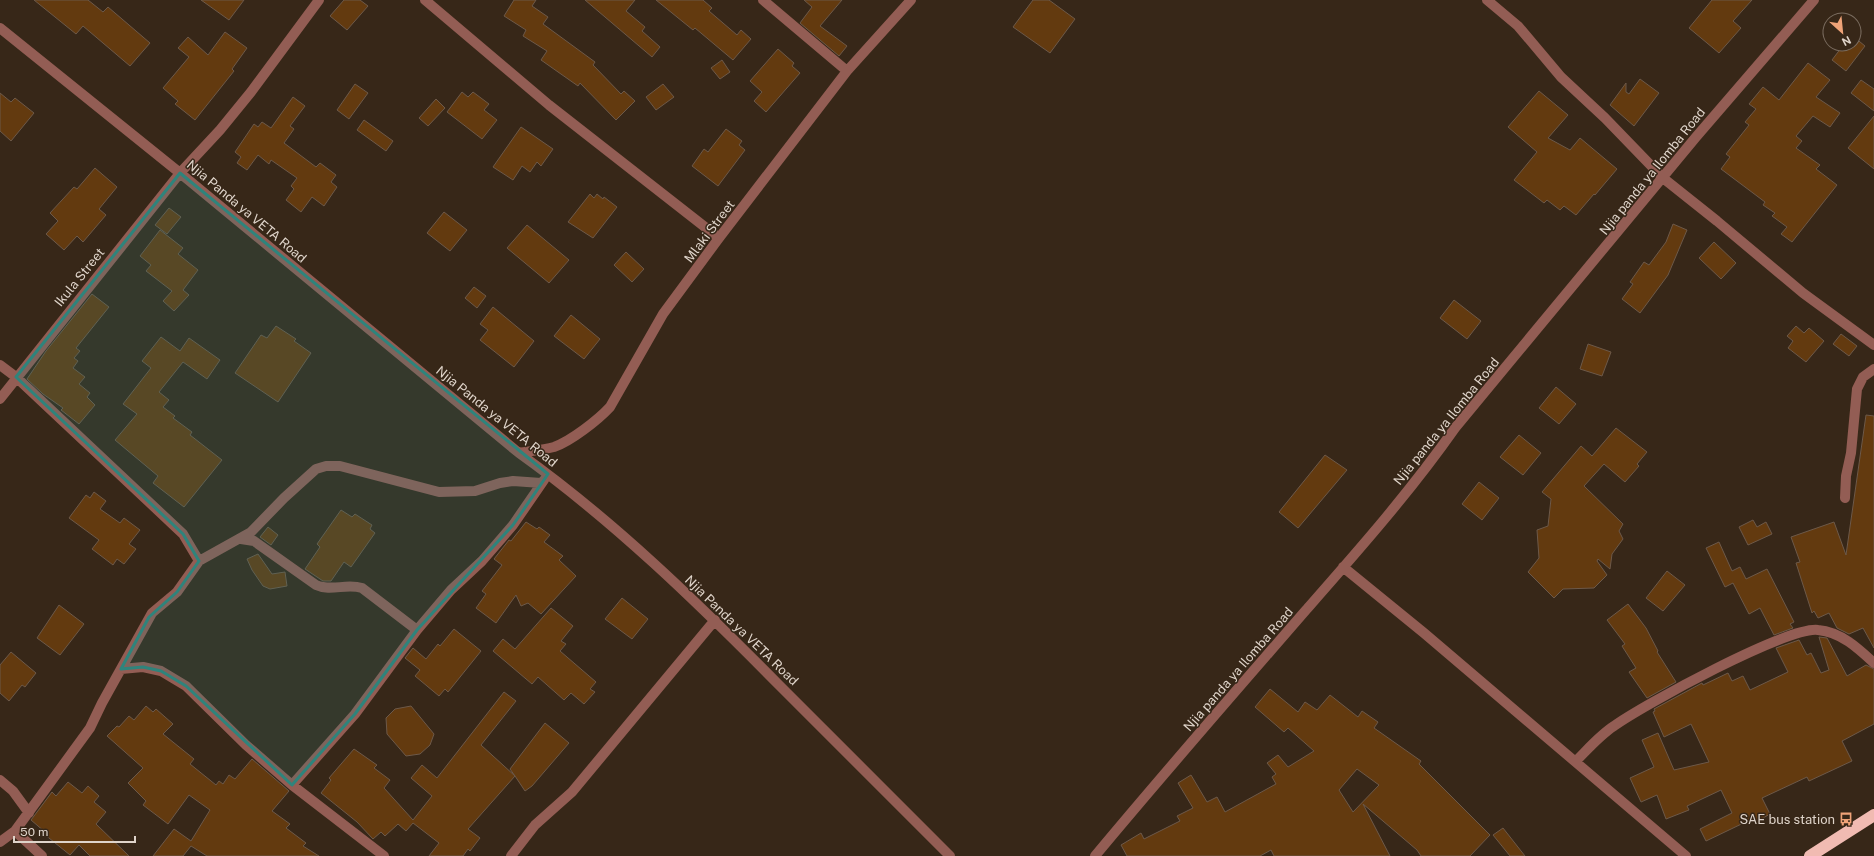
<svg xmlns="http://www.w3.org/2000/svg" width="1874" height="856" font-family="'Public Sans',sans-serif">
	<rect width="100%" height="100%" fill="#372718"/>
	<path fill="#633a0f" stroke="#6d5949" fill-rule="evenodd" d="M34 0H88L103 12 108 7 150 43 130 66 83 26 76 34Z
		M201 0H244L229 20Z
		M344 0H360L368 6 347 30 330 16Z
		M514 0H536L532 6 548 17 543 24 595 62 593 65 621 94 624 91 635 101 616 120 580 83 578 86 541 60 547 51 523 36 526 30 504 16Z
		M585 0H635L626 11 645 27 642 31 660 47 652 57Z
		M656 0H703L712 8 709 11 737 35 741 30 751 39 733 60 695 28 693 30Z
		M804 0H842L820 26 847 46 839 56 800 23 812 7Z
		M1033 0H1049L1075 19 1050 53 1013 27Z
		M1712 0H1752L1733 21 1741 28 1719 53 1689 28Z
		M225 32 247 48 232 69 234 71 195 120 175 104 178 101 163 88 189 57 178 48 188 37 208 55Z
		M1854 37 1865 46 1846 71 1832 60 1841 48 1835 44H1854Z
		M778 49 794 63 792 66 800 73 766 112 754 101 762 92 750 81Z
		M722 60 730 72 720 79 711 68Z
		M1808 63 1830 80 1816 97 1840 113 1830 127 1813 116 1796 136 1802 141 1796 148 1820 165 1816 169 1837 185 1792 242 1781 234 1787 227 1772 216 1775 213 1763 205 1765 202 1721 169 1730 157 1726 154 1749 125 1745 122 1756 109 1749 104 1763 87 1779 100Z
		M1640 79 1659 93 1634 126 1610 105 1626 83V92L1629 94Z
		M1861 80 1874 89V111L1851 93Z
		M355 84 368 93 349 119 337 110Z
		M663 84 674 97 656 110 646 97Z
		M1539 91 1568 115 1548 138 1570 150 1580 138 1617 169 1595 195 1594 194 1576 215 1564 206 1560 210 1547 200 1544 203 1514 180 1537 152 1508 127Z
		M462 92 468 97 473 92 489 104 484 110 497 120 482 139 447 112Z
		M0 93 11 102 15 98 34 113 11 141 0 131Z
		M293 97 305 106 290 126 294 129 284 143 316 167 320 163 336 175 331 182 337 187 324 206 312 197 301 212 286 200 294 189 291 186 297 178 271 160 269 164 258 155 247 170 237 163 241 157 235 152 254 124 258 127 262 122 271 128Z
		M436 99 445 108 428 126 419 118Z
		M1874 116V169L1848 148Z
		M364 120 393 141 386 151 357 130Z
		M521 127 553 149 541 166 537 162 530 172 522 166 513 180 493 167Z
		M726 129 742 141 739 145 745 150 718 186 692 166 704 149 708 152Z
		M95 168 117 187 99 209 106 215 83 242 77 236 64 250 46 234 58 221 50 213 74 187 77 189Z
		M590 194 594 198 597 194 603 199 604 197 617 207 593 238 568 222Z
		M169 208 181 217 167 234 155 225Z
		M444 212 467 230 450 251 427 233Z
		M1673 224 1687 230 1668 275 1640 313 1622 299 1633 284 1630 282 1644 262 1649 265 1666 242Z
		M527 225 569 260 549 283 507 248Z
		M160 230 183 248 178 254 198 270 183 290 189 295 174 311 163 301 172 291 146 271 151 265 140 256Z
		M1714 242 1736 263 1721 279 1699 258Z
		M626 252 644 269 632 282 614 265Z
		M474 287 486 296 477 308 465 298Z
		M92 294 109 307 76 348 80 351 74 358 78 361 73 368 85 377 79 384 90 393 87 397 95 405 79 424 61 410 63 408 43 394 27 379 46 351Z
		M1454 300 1481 321 1467 339 1440 318Z
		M493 307 534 341 514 367 480 340 488 330 480 324Z
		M571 315 600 339 584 359 554 336Z
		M276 326 296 339 294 341 311 353 278 402 235 373 261 335 267 338Z
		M1796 326 1804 333 1809 328 1824 341 1806 362 1788 348 1793 341 1787 336Z
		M1841 334 1857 346 1849 356 1833 344Z
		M161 337 180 351 189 338 220 360 207 379 183 362 159 392 169 400 163 407 175 416 173 418 192 432 190 435 222 460 184 507 153 483 158 476 115 440 137 414 123 404 151 368 142 361Z
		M1588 344 1611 352 1602 376 1580 369Z
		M1556 387 1576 404 1559 424 1539 408Z
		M1866 415 1874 416V648L1863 628 1849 634 1837 628 1829 613 1818 618 1814 611 1812 613 1796 563 1800 562 1791 537 1834 522 1846 555Z
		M1616 428 1647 452 1637 464 1639 466 1625 482 1604 464 1584 486 1623 524 1619 531 1623 539 1612 554 1610 569 1598 559 1597 561 1607 575 1594 588 1563 589 1554 598 1528 572 1539 558 1537 530 1548 526 1551 499 1542 492 1581 446 1592 456Z
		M1519 435 1541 453 1523 475 1500 457Z
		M1325 455 1347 470 1298 528 1279 512Z
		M1479 482 1499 498 1482 520 1462 504Z
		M94 492 106 501 100 509 120 523 124 518 140 530 129 544 136 549 124 564 117 559 113 565 92 549 99 540 69 518 86 495 90 498Z
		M341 510 352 517 355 514 372 525 370 529 375 533 351 567 344 562 331 581H323L305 569 320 547 317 544Z
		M1753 520 1757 527 1766 522 1772 534 1748 545 1739 527Z
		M526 522 537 529 539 527 550 535 544 542 563 556 559 560 576 576 541 614 528 603 521 606 516 595 496 623 476 608 486 594 482 591 502 565 494 559 509 540 511 541Z
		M268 527 278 535 271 545 260 537Z
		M1719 542 1732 571 1740 567 1746 579 1767 569 1794 622 1790 624 1793 628 1774 635 1760 608 1749 614 1733 583 1725 587 1706 548Z
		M258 554 272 574 285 572 287 586 270 589 263 586 252 570 247 559Z
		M1667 571 1685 585 1663 611 1646 598Z
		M622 598 648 619 632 639 605 619Z
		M1628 604 1646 628 1658 651 1657 652 1676 682 1647 698 1629 672 1636 668 1622 646 1625 644 1607 620Z
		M59 605 84 624 60 655 37 638Z
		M551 608 573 626 561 641 566 644 560 651 596 682 590 689 595 692 584 704 571 693 564 700 538 677 532 684 493 651 503 639 515 649Z
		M454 629 481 651 448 692 445 689 439 696 415 676 420 670 405 658 413 648 426 659 438 644 440 646Z
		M1819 637 1827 638 1847 676 1866 665 1874 669V724L1842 741 1852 761 1809 781 1807 777 1762 798 1770 814 1756 822 1754 818 1706 841 1700 829 1732 813 1721 790 1687 806 1689 810 1666 819 1657 795 1641 802 1630 778 1654 767 1642 740 1658 733 1674 770 1709 762 1691 724 1664 737 1653 712 1655 711 1654 709 1702 683 1703 685 1728 673 1732 681 1743 676 1750 690 1788 672 1776 648 1799 640 1807 655 1811 653 1821 673 1829 670Z
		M11 652 36 673 25 687 22 685 9 701 0 693V665Z
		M1270 689 1298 712 1305 702 1317 710 1330 695 1358 717 1362 711 1378 722 1374 728 1421 761 1419 764 1490 835 1470 856H1421L1417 850 1363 804 1390 856H1274L1271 850 1260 856H1127L1121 845 1141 833 1144 839 1180 821 1177 816 1193 808 1178 783 1191 775 1207 802 1217 797 1225 812 1276 784 1272 777 1276 774 1267 763 1278 755 1288 767 1314 751 1288 728 1284 732 1255 707ZM1357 769 1379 785 1353 812 1339 790Z
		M504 692 516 701 481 745 515 776 510 769 545 723 569 743 532 786 525 791 515 776 468 829 480 838 470 851 468 849 463 856H429L439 843 413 823 406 831 398 824 385 836 381 832 373 839 357 822 321 793 331 780 329 778 354 749 377 765 374 768 390 780 384 788 413 820 432 796 411 778 422 765 437 778Z
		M146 706 153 712 156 709 173 724 163 734 194 759 190 764 216 785 219 781 223 784 229 775 235 779 252 759 289 791 272 811 290 824 286 828 306 843 303 846 319 856H207L191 846 183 856H153L174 829 191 841 210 810 189 795 168 824 143 805 146 801 128 783 143 768 107 736 117 726 119 727 129 716 134 720Z
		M411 706 434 734 430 745 420 754 406 756 387 734 386 718 395 709Z
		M68 782 82 793 88 786 99 796 94 802 106 812 96 824 129 856H90L79 845 70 855 44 834 45 832 31 820 52 792 56 796Z
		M1503 828 1525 856H1510L1493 835Z"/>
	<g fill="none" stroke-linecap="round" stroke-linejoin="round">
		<path stroke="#935d54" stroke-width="10" d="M425 0 549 105 719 238
			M763 0 847 71
			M1487 0 1518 26 1561 77 1605 118 1663 178 1717 221 1803 293 1874 345
			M0 28 180 173 519 453C614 521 697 602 779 685 836 742 893 799 950 856
			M0 365 16 377 183 534 199 561
			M0 399 180 173 220 130 251 92 319 0
			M519 453C531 451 543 450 554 447 571 441 598 420 610 407L663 314 719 238 847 71 911 0
			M1845 498 1846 476 1851 453 1857 389 1863 377 1874 369
			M241 539 254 541 316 585C331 592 346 583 362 588L417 630
			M1343 567 1424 633 1686 856
			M121 669 143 667 161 671 186 686 246 745 292 785 384 856
			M1576 761C1588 749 1600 735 1614 726 1643 705 1788 626 1818 630 1841 632 1858 648 1874 663
			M0 780 13 791 29 813
			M292 785 355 714 417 630 451 590 482 561 513 525 544 480
			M15 831 42 856
			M0 842 15 831 90 728 102 703 152 613 177 592 199 561 251 532 284 498 316 469 326 466H340L439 492 475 491 500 483 513 481 541 483
			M511 856 535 825 572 792 715 620
			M1095 856C1164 773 1235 692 1306 610 1357 552 1410 492 1455 428L1696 137 1814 0"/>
		<path stroke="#f1bbb2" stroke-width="12" d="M1810 856 1874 815"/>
	</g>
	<path fill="#2e847c" fill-opacity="0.2" stroke="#2e847c" stroke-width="3" stroke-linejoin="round" d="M180 173 548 474 513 525 417 630 355 714 292 785 186 686 161 671 143 667 121 669 149 617 177 592 199 561 183 534 16 377Z"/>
	<defs>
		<g id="bus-bare" transform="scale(1.08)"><path d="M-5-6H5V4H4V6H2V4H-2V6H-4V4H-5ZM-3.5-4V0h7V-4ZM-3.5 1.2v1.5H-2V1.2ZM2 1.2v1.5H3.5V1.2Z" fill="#efa378" stroke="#372718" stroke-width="2.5" paint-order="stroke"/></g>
	</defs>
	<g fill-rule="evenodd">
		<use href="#bus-bare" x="1846" y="819"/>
	</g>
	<g text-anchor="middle" stroke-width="3" stroke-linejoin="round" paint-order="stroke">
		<g font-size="13" fill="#dfd4ca" stroke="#372718">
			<text transform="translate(1652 171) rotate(-51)" y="5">Njia panda ya Ilomba Road</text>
			<text transform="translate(247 211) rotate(40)" y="5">Njia Panda ya VETA Road</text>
			<text transform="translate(709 231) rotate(-53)" y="5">Mlaki Street</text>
			<text transform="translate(79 277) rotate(-51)" y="5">Ikula Street</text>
			<text transform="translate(497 416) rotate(39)" y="5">Njia Panda ya VETA Road</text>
			<text transform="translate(1446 421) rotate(-51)" y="5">Njia panda ya Ilomba Road</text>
			<text transform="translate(742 630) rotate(44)" y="5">Njia Panda ya VETA Road</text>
			<text transform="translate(1238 669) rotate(-49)" y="5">Njia panda ya Ilomba Road</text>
		</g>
		<g font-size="13" fill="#dfd4ca" stroke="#372718" text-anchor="end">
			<text x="1835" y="824">SAE bus station</text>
		</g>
	</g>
	<g transform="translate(1842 32) rotate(153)"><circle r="19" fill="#372718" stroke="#7a6c5f"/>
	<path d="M0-3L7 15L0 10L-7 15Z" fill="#efa378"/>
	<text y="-6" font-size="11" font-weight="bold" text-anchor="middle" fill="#dfd4ca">N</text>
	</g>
	<path d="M14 836v6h121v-6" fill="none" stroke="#dfd4ca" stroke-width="2"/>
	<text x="20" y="836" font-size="12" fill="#dfd4ca" stroke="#372718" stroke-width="3" paint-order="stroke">50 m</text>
</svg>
